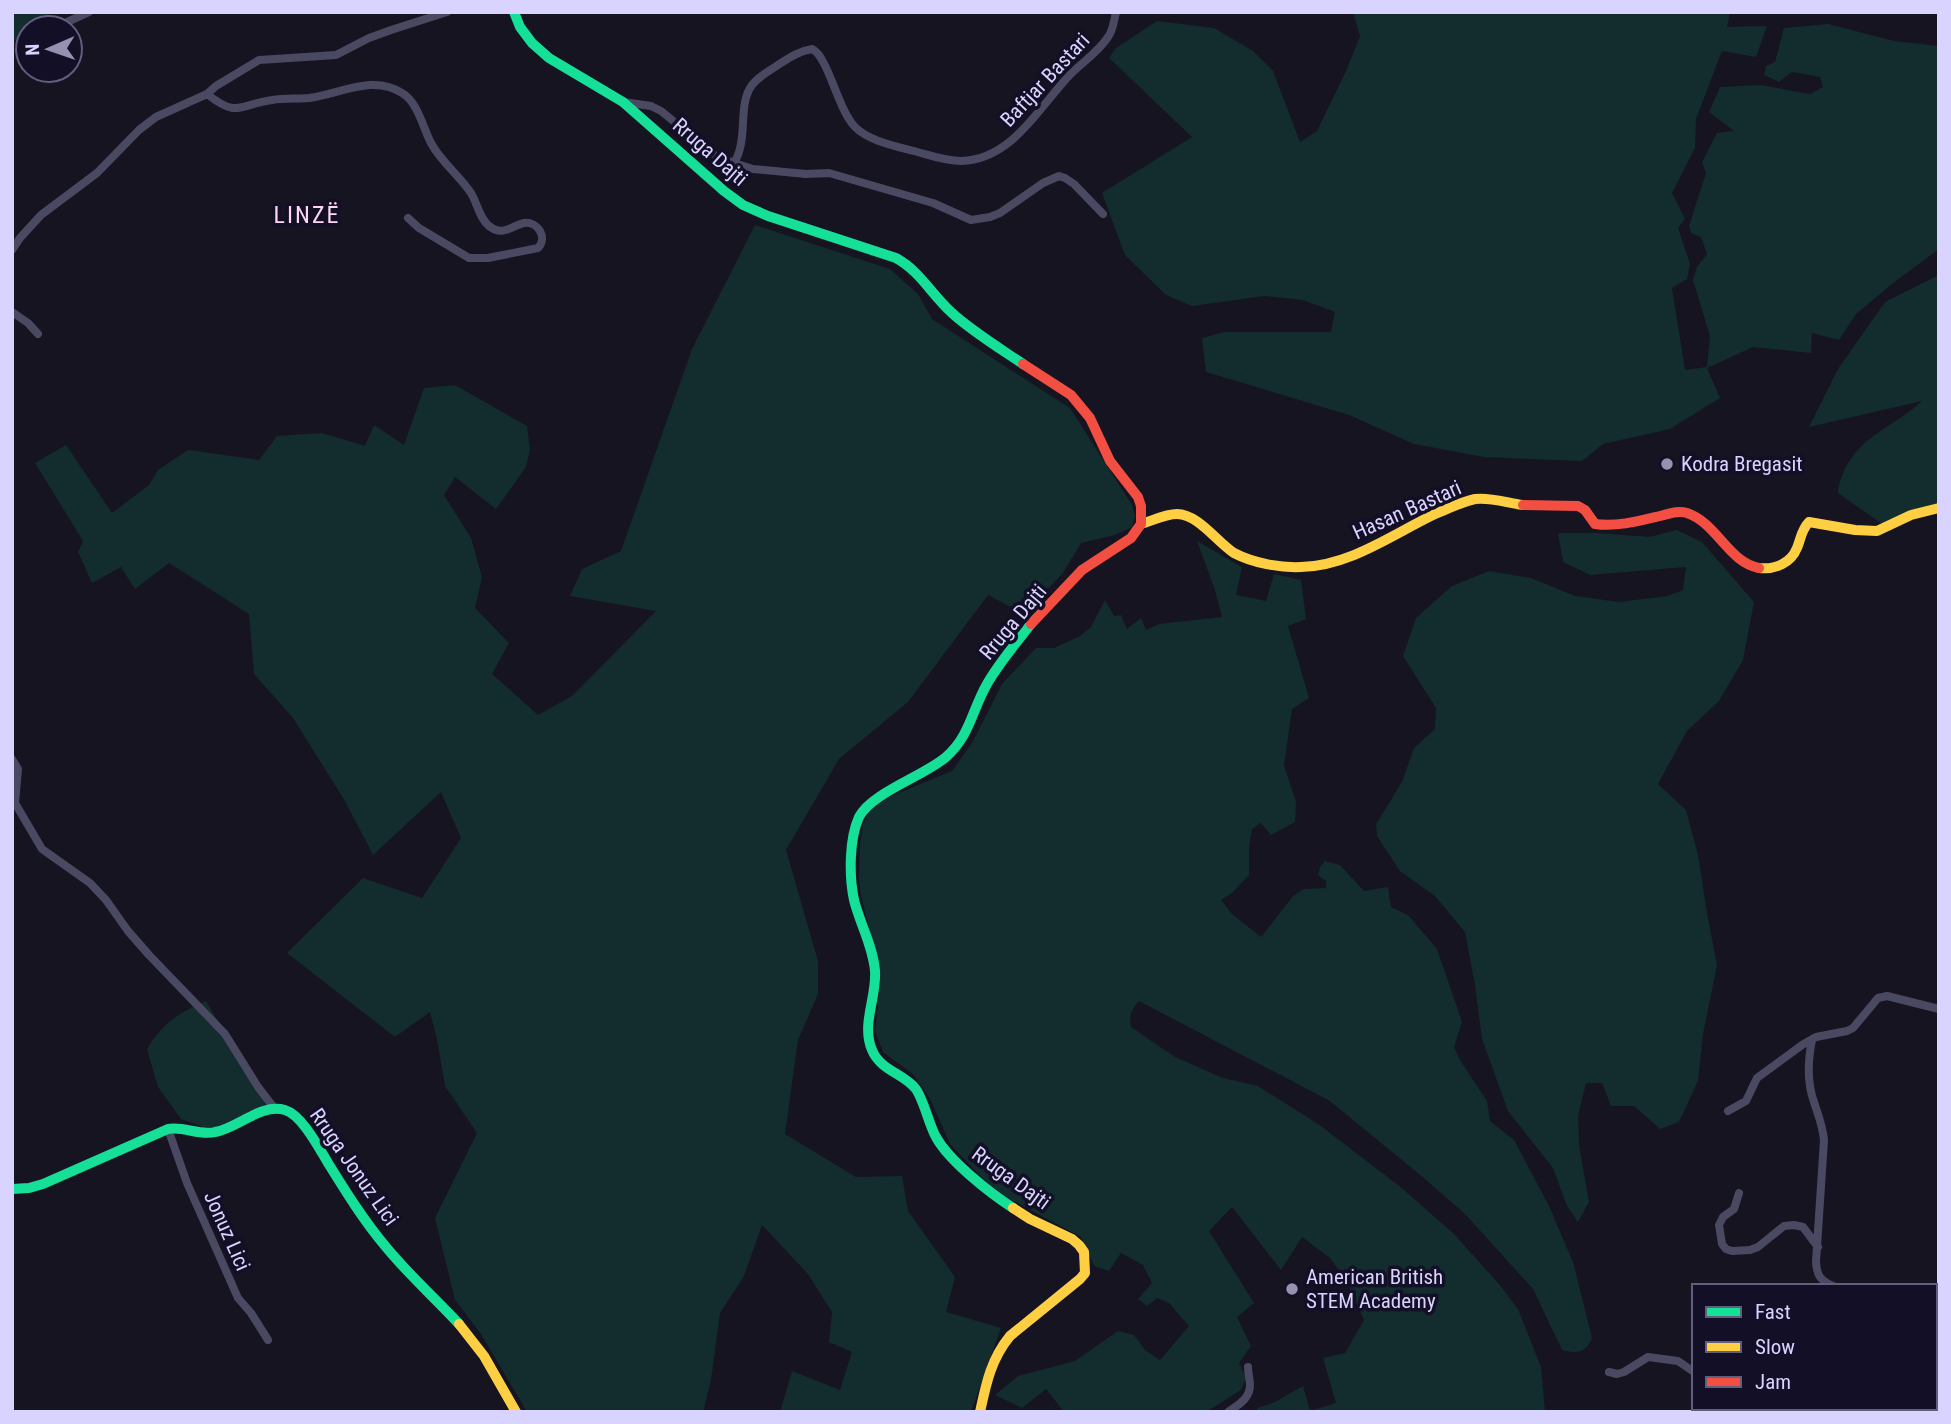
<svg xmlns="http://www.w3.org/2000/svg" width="1951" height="1424" font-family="'Roboto Condensed',sans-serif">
	<rect width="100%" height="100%" fill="#161421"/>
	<path fill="#132c2d" d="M12 12H52L31 28H28V30L12 43Z
		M1353 12H1730L1727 27 1767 26 1756 57 1722 51 1696 119 1695 148 1672 193 1685 219 1678 228 1690 264 1687 279 1672 288 1685 370 1707 367 1710 336 1693 280 1697 267 1707 254 1701 237 1691 233 1689 226 1706 173 1702 162 1717 133 1734 131 1709 112 1720 87 1760 85 1810 94 1823 87 1820 77 1792 72 1779 82 1764 75 1766 66 1775 62 1784 28 1828 24 1894 41 1939 46V249L1892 284 1856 314 1839 340 1812 333 1811 353 1753 347 1707 368 1720 398 1670 429 1603 444 1582 461 1484 457 1414 444 1349 415 1206 372 1202 338 1224 332H1331L1335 312 1303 300 1264 296 1192 306 1166 295 1125 255 1102 193 1192 137 1109 58 1116 48 1157 21 1214 28 1253 51 1273 71 1300 142 1317 131 1346 71 1360 36Z
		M755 225 890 269 918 294 932 319 1070 408 1132 505 1135 516 1132 527 1115 535 1081 543 1063 573 1024 614 988 595 908 702 839 759 786 850 818 961V994L798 1040 785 1134 856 1177 902 1176 908 1211 955 1277 946 1312 1001 1328 971 1412H780L792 1371 840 1390 852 1352 829 1342 832 1312 808 1274 762 1225 744 1276 720 1313 711 1380 703 1412H527L481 1334 455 1300 435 1218 477 1133 445 1086 437 1039 430 1012 395 1037 287 953 363 878 422 898 461 838 441 792 373 855 345 801 293 718 254 674 249 614 169 563 135 589 121 567 92 583 78 552 83 541 35 463 66 445 112 513 149 485 158 470 188 450 259 460 277 436 322 433 365 446 374 425 404 445 424 388 455 385 527 426 530 450 526 467 496 509 455 477 444 495 471 538 482 577 475 608 509 643 492 674 538 715 572 696 656 611 570 596 582 569 621 551 692 349Z
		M1939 275V504L1882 524 1838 493C1838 486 1840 482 1842 476 1857 436 1893 428 1922 401L1809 427 1838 369 1885 302Z
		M1677 530 1702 542 1754 602 1743 660 1719 701 1687 731 1658 784 1686 810 1698 855 1707 913 1717 965 1703 1034 1698 1081 1679 1122 1660 1129 1634 1106H1611L1602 1083H1586L1578 1116 1579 1145 1589 1202 1578 1222 1567 1206 1553 1168 1508 1111 1482 1039 1475 985 1465 932 1435 896 1400 871 1377 836 1376 824 1402 782 1414 748 1435 729 1436 708 1403 656 1416 618 1452 586 1489 571 1531 578 1575 596 1619 602 1667 596 1683 590 1686 567 1590 575 1563 562 1558 533H1598L1649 537Z
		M1197 541 1242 567 1236 595 1266 601 1274 574 1301 580 1306 619 1288 626 1309 698 1292 709 1284 765 1296 802 1295 822 1271 835 1261 823 1252 829 1249 847V875L1232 893 1221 900 1232 914 1261 937 1293 896 1304 889 1326 888V881L1318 875 1320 867 1325 861 1340 865 1364 891 1388 887 1391 907 1408 915 1437 949 1462 1022 1454 1047 1460 1060 1487 1101 1490 1121 1514 1140 1549 1206 1573 1262 1592 1338C1586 1353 1577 1354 1562 1350L1533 1289 1465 1214 1425 1179 1330 1101 1139 1001C1131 1010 1129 1015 1131 1027L1175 1057 1223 1078 1258 1086 1321 1126 1403 1189 1454 1234 1499 1284 1518 1309 1541 1367 1545 1412H1258L1257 1408 1273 1403 1303 1386 1310 1411 1336 1403 1323 1358 1345 1353 1364 1320 1346 1280 1330 1258 1302 1237 1281 1270 1232 1207 1209 1231 1254 1303 1237 1317 1251 1346 1239 1363 1246 1378 1241 1390 1206 1412H1064L1046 1389 1022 1408 995 1395 1018 1376 1075 1361 1118 1331 1134 1335 1145 1350 1160 1360 1189 1326 1169 1303 1157 1298 1147 1306 1138 1299 1152 1283 1143 1265 1121 1253 1109 1271 1094 1266 1081 1237 1006 1197 982 1178 950 1144 930 1099 914 1075 883 1052 875 1031 880 983 878 962 861 896 859 879 860 844 863 824 870 811 889 797 952 771 972 743 1002 684 1036 648H1054L1080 636 1091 627 1105 600 1114 616 1121 615 1127 629 1141 618 1146 630 1159 624 1222 617 1214 587Z
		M206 1001 267 1104 235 1120 215 1127H203L181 1119 158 1087 147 1049C163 1023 178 1013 206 1001Z"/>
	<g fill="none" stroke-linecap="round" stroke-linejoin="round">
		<path stroke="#4a4962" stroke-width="8" d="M54 28 89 12
			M207 94C238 119 240 104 272 100 284 98 297 99 309 98 340 94 373 74 402 93 418 102 423 128 431 143 441 162 459 175 471 193 477 203 480 219 489 226 503 237 511 226 524 223 538 221 548 238 538 248L488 258H469L419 228 408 218
			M623 102 651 106 661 111 716 156 734 163C749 139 737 105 752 85 759 76 769 71 778 65 789 58 799 51 812 49 828 56 838 110 855 127 869 141 895 146 914 151 929 155 945 161 961 161 1010 160 1037 111 1066 79 1079 64 1097 54 1108 37 1113 31 1114 20 1116 12
			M734 163 753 169 806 174 829 173 933 203 971 220 990 217 1000 213 1043 183 1059 176 1065 178 1074 184 1103 214
			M12 250 20 238 41 215 97 173 139 130 156 117 207 94 216 86 259 60 336 55 369 38 391 30 447 12
			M12 312 28 323 38 334
			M12 759 18 769 15 803 42 849 90 883 106 900 128 931 149 955 225 1034 258 1087 275 1109
			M1812 1040C1808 1060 1807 1083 1814 1102 1819 1118 1822 1123 1824 1140L1816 1262C1817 1276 1820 1280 1833 1286
			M1728 1111 1746 1101 1757 1078 1802 1045 1816 1037 1847 1031 1853 1028 1878 998 1887 996 1939 1009
			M168 1129 187 1183 238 1298 251 1313 268 1340
			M1739 1193 1734 1209 1723 1217 1719 1225 1722 1244 1726 1249 1732 1251 1750 1250 1758 1247 1784 1226 1794 1225 1803 1227 1818 1247
			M1935 1366H1939
			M1609 1372 1617 1374 1624 1372 1648 1357 1678 1361 1694 1372
			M1228 1412C1238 1405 1250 1399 1250 1385 1250 1379 1248 1374 1248 1367"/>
		<path stroke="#16e098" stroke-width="10" d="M514 12 520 27 532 43 549 58 623 102 724 191 743 205 768 216 896 258C920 271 931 294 951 312 970 330 1001 349 1023 364
			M12 1189 29 1188 43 1184 168 1129C184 1126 200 1136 215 1132 238 1128 261 1103 285 1110 302 1115 319 1148 328 1163 346 1192 364 1221 386 1247 408 1274 435 1298 459 1324
			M1013 1208C990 1193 949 1161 936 1137 929 1125 923 1097 915 1088 904 1074 880 1070 872 1050 861 1024 877 997 875 971 873 946 860 924 854 900 849 876 849 839 859 817 871 793 924 776 946 757 970 736 972 710 987 684 999 663 1016 643 1031 624"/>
		<path stroke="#ffcf43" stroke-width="10" d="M1141 524C1152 521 1165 514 1177 514 1198 514 1217 542 1234 553 1253 563 1280 568 1301 567 1350 566 1393 534 1435 514 1448 509 1461 502 1475 499 1491 497 1507 503 1523 505
			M1759 568C1775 570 1791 563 1797 548 1801 539 1801 530 1809 522L1855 530 1877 531 1911 515 1939 508
			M459 1324 484 1356 516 1412
			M980 1412C986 1384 991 1359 1010 1336L1080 1279 1085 1273 1084 1252 1079 1245 1072 1239 1030 1219 1013 1208"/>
		<path stroke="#f24e42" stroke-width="10" d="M1023 364 1071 395 1090 418 1110 461 1138 497 1141 506V524L1131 538 1082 570 1031 624
			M1523 505 1578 506 1585 510 1595 524C1617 527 1639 521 1660 516 1669 514 1677 510 1687 513 1717 523 1728 562 1759 568"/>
	</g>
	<g fill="#9591b1" stroke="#130f26" stroke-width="2.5">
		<circle cx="1667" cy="464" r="7"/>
		<circle cx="1292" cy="1289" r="7"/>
	</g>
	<g text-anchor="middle" stroke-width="7" stroke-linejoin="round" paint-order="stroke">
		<g font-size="21" fill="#d9d4ff" stroke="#130f26">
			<text transform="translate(1045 80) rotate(-47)" y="7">Baftjar Bastari</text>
			<text transform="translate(710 152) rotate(41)" y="7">Rruga Dajti</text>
			<text transform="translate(1407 510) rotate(-24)" y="7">Hasan Bastari</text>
			<text transform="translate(1013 622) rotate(-50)" y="7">Rruga Dajti</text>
			<text transform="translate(354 1167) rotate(55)" y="7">Rruga Jonuz Lici</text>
			<text transform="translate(1011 1178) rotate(36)" y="7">Rruga Dajti</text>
			<text transform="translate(227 1231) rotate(66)" y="7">Jonuz Lici</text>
		</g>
		<g font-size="21" fill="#d9d4ff" stroke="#130f26" text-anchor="start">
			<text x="1681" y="471">Kodra Bregasit</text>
			<text x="1306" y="1284">American British<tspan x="1306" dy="24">STEM Academy</tspan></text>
		</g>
		<g font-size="24" letter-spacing="2" fill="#ffd6f0" stroke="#130f26">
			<text x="307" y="223">LINZË</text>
		</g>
	</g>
	<rect width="1951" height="1424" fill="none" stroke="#d9d4ff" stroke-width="28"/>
	<rect x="1692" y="1284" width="245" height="126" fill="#130f26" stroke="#625e7d" stroke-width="2"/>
	<rect x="1706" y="1307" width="35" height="10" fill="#16e098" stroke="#625e7d" stroke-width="2"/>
	<text x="1755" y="1319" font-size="21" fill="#d9d4ff">Fast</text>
	<rect x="1706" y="1342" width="35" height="10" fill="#ffcf43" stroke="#625e7d" stroke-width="2"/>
	<text x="1755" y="1354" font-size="21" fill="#d9d4ff">Slow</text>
	<rect x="1706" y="1377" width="35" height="10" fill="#f24e42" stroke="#625e7d" stroke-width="2"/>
	<text x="1755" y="1389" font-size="21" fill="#d9d4ff">Jam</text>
	<g transform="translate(49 49) rotate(268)"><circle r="33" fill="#130f26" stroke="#625e7d" stroke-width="2"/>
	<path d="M0-5L12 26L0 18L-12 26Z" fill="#9591b1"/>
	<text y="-10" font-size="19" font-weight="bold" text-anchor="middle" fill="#d9d4ff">N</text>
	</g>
</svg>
